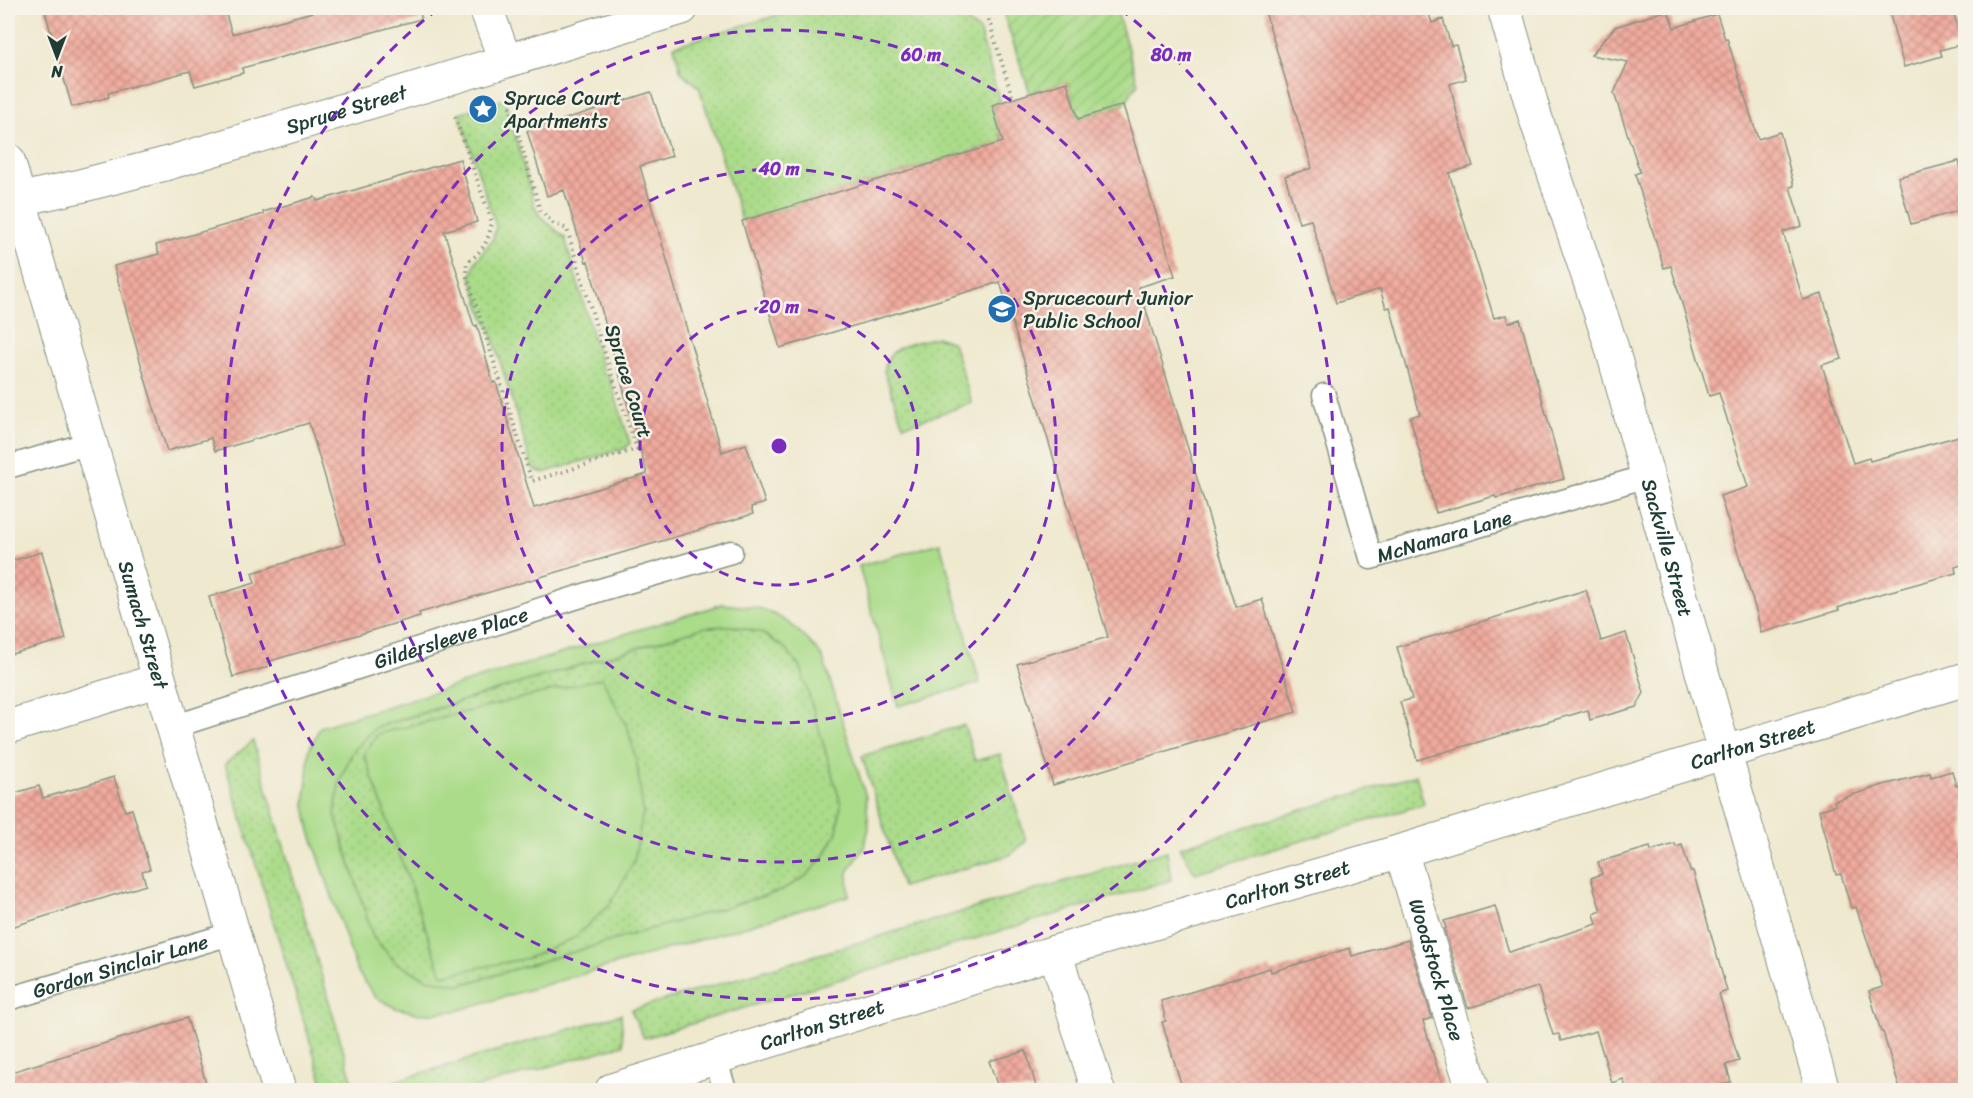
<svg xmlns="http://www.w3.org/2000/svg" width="1973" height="1098" font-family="Sriracha,sans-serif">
	<defs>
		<pattern id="grass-dots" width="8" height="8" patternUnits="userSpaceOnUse" patternTransform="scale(1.5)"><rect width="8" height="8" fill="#abdc8a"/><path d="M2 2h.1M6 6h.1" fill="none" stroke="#93be78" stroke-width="1.8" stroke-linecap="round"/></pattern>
		<pattern id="garden-furrows" width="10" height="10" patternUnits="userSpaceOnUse" patternTransform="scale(1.5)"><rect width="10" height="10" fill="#abdc8a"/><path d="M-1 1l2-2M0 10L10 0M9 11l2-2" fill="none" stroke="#93be78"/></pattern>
		<pattern id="building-cross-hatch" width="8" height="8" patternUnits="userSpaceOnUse" patternTransform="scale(1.5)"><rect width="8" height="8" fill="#f1aa9e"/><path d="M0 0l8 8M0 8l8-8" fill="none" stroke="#c38c82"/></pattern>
	</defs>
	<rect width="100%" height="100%" fill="#f7f3e8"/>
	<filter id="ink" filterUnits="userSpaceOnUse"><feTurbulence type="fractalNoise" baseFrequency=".0167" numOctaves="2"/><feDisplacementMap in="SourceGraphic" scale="12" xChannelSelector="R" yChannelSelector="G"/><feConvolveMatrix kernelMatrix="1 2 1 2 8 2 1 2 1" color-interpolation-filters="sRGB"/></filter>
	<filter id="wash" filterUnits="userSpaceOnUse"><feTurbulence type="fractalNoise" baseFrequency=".008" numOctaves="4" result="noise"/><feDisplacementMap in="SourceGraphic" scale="24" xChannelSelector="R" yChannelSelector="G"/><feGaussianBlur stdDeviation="1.35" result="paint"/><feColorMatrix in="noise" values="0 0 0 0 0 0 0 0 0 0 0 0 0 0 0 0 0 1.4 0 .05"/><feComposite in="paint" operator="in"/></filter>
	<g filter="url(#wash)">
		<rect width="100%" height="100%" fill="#efe9cf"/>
		<path fill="url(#grass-dots)" stroke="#658c5f" stroke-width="1.5" d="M801 8H963L962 12 970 25 979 30 1000 102 992 105 1003 142 742 221 699 87 681 72 674 46Z
			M505 99 534 204 540 216 565 238 603 372 609 376 630 443 626 448 543 473 533 469 490 328 484 317 471 277 475 262 493 239 496 226 459 113Z
			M937 337 953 343 972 403 913 423 903 425 884 371C888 343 914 344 937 337Z
			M733 626 760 632 784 647 802 668 841 804 837 832 824 857 805 877 781 891 461 985 427 979 396 963 373 937 335 815 339 782 353 751 376 727 705 627Z
			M964 725 975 761 1000 754 1026 841 1010 855 902 887 862 756Z
			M253 741 355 1090H325L225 764Z
			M1416 775 1424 804 1195 873 1180 847Z
			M1167 851 1171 880 644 1038 631 1010Z
			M621 1014 623 1045 469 1090H365Z"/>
		<path fill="url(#garden-furrows)" stroke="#658c5f" stroke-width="1.5" d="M1020 8H1116L1138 83 1123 105 1078 119 1067 83 1030 93 1003 12Z"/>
		<path fill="#abdc8a" stroke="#658c5f" stroke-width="1.5" fill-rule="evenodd" d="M940 543 980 683 898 706 859 566Z
			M723 604C736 606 749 606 761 609 787 617 807 637 823 658L866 797 869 828 864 848 848 872 849 896 456 1011 420 1014 396 1008 375 997 357 971 310 831 305 805 309 750 320 727ZM733 626 760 632 784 647 801 668 841 804 837 832 824 857 805 877 781 891 461 985 427 979 396 963 373 937 335 815 339 782 353 751 376 727 705 627Z
			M602 678 628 729 637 764 643 812 634 861 610 904 574 938 528 958 442 975 364 754 378 734Z"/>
		<g id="blocks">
			<path fill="url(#building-cross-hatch)" d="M44 8H224L232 34 327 8H420L421 19 242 68 243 73 195 86 190 71 108 93 109 97 72 107Z
				M1264 8H1427L1432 23 1443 19 1451 46 1456 45 1466 79 1450 84 1458 118 1473 166 1449 173 1494 318 1506 315 1508 323 1520 319 1564 479 1496 498 1495 496 1436 513 1410 417 1420 414 1390 307 1386 308 1380 289 1336 303 1311 220 1299 223 1285 176 1312 168Z
				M1888 8H1952L1963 44 1940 50 1942 56 1904 67Z
				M1668 10 1674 28 1717 14 1725 39 1727 38 1758 139 1780 132 1794 186 1790 187 1802 226 1783 232 1803 300 1822 294 1842 359 1822 365 1853 463 1869 458 1870 461 1959 436 1965 460V564L1955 567 1956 573 1866 598 1838 608 1839 610 1761 633 1757 614 1720 496 1748 487 1719 393 1709 396 1671 266 1664 268 1635 174 1640 172 1614 93 1628 62 1591 55 1615 27Z
				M1067 82 1078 119 1123 105 1175 276 1139 287 1236 607 1262 599 1296 712 1053 785 1017 664 1108 637 1000 282 780 348 742 221 1003 142 992 105Z
				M651 92 672 156 640 166 722 452 746 444 765 503 751 507 753 514 419 613 420 616 267 662 268 667 233 677 209 597 255 583 252 573 345 544 309 423 215 451 211 438 167 451 144 375 114 266 159 254 156 245 264 214 263 212 315 197 317 201 460 159 477 222 444 231 474 326 477 325 493 383 496 382 534 508 647 474 588 261 586 262 564 190 547 196 527 131Z
				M1959 161 1965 186V209L1911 224 1898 177Z
				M42 552 66 639 8 655V562Z
				M1586 590 1601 641 1626 633 1644 693 1636 707 1590 720 1588 710 1417 760 1400 702 1412 699 1397 647Z
				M1952 771 1956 786 1965 783V1090H1900L1883 1032H1881L1869 991 1883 987 1856 907 1851 908 1841 874 1836 875 1819 810 1835 805 1834 801 1883 785 1930 773 1931 777Z
				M114 777 125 811 132 809 150 869 142 871 146 885 8 928V795L39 786 43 798Z
				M1675 844 1676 847 1682 845 1690 871H1693L1727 991 1719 994 1739 1061 1726 1065 1731 1082 1704 1090H1627L1623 1079 1612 1083 1596 1031 1561 1041 1559 1034 1553 1035 1538 987 1468 1008 1444 929 1446 928 1444 921 1495 906 1509 952 1597 924 1594 914 1601 911 1591 878 1602 874 1598 862 1650 847 1651 851Z
				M1408 940 1432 1018 1423 1021 1444 1090H1183L1162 1022 1166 1021 1161 1001 1270 968 1271 972 1350 948 1352 956Z
				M187 1018 208 1090H8V1073Z
				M1026 1051 1037 1090H999L989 1061Z"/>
		</g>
	</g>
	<g filter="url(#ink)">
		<use href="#blocks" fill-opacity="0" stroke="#879382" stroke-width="1.5"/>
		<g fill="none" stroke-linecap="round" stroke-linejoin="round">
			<g stroke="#879382" stroke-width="25">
				<g id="lane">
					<path id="s1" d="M1324 395 1371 558 1647 476"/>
					<path d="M8 467 90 443"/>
					<path id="s2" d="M173 727 600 590 731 552"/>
					<path id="s3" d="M8 999 234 933"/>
					<path d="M715 1058 725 1090"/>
				</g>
			</g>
			<g stroke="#879382" stroke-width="35">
				<g id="street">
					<path d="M486 8 505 60"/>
					<path id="s4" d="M1504 8 1535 116 1611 345 1724 751 1823 1090"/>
					<path id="s5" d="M8 160 279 1090"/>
					<path id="s6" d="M8 202 80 186 165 164 682 8"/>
					<path d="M8 727 159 680"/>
					<path id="s7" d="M1401 851 1473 1090"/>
					<path d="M1055 952 1098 1090"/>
					<path id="s8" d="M612 1090 1055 952 1401 851 1966 679"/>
				</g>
			</g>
			<path stroke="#879382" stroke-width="4" stroke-dasharray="1.5 4.5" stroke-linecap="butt" d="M985 8 1013 99
				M455 117 492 222C488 243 483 250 467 263L466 274 532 481 637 449 600 339 567 229 553 223 540 210 509 103"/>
			<use href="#lane" stroke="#fff" stroke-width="22"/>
			<use href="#street" stroke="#fff" stroke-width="33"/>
		</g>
	</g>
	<g fill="none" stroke="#7b2cbf" stroke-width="3" stroke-dasharray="10 8">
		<circle cx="779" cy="446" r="139"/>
		<circle cx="779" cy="446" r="277"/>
		<circle cx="779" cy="446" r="416"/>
		<path d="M1120 9A554 554 0 1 1 438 9"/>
	</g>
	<defs>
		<g id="sight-disc" transform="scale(1.5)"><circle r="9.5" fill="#1f6fb2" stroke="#f7f3e8"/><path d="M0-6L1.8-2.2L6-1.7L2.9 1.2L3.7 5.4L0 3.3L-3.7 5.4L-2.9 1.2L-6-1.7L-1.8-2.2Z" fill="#fff"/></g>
		<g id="school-disc" transform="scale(1.5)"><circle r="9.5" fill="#1f6fb2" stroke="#f7f3e8"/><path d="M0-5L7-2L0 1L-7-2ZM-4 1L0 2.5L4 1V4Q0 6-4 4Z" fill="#fff"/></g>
	</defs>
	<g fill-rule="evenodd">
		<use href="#sight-disc" x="483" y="109"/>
		<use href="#school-disc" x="1002" y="309"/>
	</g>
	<g text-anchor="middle" stroke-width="5" stroke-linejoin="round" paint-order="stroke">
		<g font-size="20" fill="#1f3d34" stroke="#f7f3e8" text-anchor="start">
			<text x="504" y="105">Spruce Court<tspan x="504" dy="23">Apartments</tspan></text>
			<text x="1023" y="305">Sprucecourt Junior<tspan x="1023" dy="23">Public School</tspan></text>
		</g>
		<g font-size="20" fill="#1f3d34" stroke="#f7f3e8">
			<text dy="7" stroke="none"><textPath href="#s6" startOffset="351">Spruce Street</textPath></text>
			<text transform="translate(629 381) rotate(73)" y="7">Spruce Court</text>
			<text dy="7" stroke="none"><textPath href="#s1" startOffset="246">McNamara Lane</textPath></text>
			<text dy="7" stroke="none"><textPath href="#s4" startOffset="564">Sackville Street</textPath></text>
			<text dy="7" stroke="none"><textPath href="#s5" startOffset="484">Sumach Street</textPath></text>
			<text dy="7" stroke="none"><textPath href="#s2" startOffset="292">Gildersleeve Place</textPath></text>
			<text dy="7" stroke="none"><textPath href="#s8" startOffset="1192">Carlton Street</textPath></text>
			<text dy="7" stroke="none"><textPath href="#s8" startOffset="706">Carlton Street</textPath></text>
			<text dy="7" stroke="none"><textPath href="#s3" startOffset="117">Gordon Sinclair Lane</textPath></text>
			<text dy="7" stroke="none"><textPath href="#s7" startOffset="124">Woodstock Place</textPath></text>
			<text dy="7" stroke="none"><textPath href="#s8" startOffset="220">Carlton Street</textPath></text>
		</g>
	</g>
	<circle cx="779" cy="446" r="9" fill="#7b2cbf" stroke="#f7f3e8" stroke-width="3"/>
	<g font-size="18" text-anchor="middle" font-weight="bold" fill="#7b2cbf" stroke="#f7f3e8" stroke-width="5" stroke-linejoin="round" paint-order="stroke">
		<text x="1171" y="61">80 m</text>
		<text x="921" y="61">60 m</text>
		<text x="779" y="175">40 m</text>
		<text x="779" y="313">20 m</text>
	</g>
	<rect width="1973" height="1098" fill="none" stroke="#f7f3e8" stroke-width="30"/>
	<g transform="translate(57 57) rotate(180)" stroke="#f7f3e8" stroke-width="4.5" paint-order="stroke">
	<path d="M0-4.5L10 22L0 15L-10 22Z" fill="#1f3d34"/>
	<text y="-9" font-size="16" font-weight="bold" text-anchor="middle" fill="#1f3d34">N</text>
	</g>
</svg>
